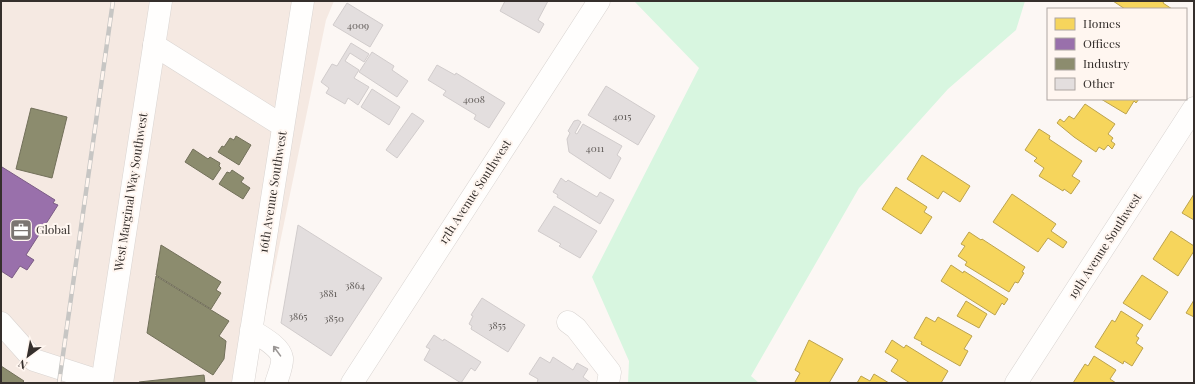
<svg xmlns="http://www.w3.org/2000/svg" width="1195" height="384" font-family="'Playfair Display',serif">
	<rect width="100%" height="100%" fill="#fcf7f4"/>
	<path fill="#f5e9e2" d="M1 1H334L326 20 251 383H1Z"/>
	<path fill="#d8f6e0" d="M634 1H1025L1016 30 948 89 859 188 751 376 759 383H628L629 361 592 277 699 68Z"/>
	<path fill="#f6d55c" stroke="#bca34e" d="M1113 1H1164L1163 3 1172 9H1125Z
		M1101 99H1139L1136 103 1134 101 1126 114Z
		M1085 104 1115 124 1108 134 1113 138 1111 141 1115 144 1112 149 1108 145 1104 150 1099 147 1096 152 1074 137 1057 123 1060 119 1064 122 1069 116 1074 119Z
		M1039 129 1050 136 1049 139 1082 161 1072 176 1080 181 1071 194 1064 189 1063 191 1039 176 1044 168 1034 161 1037 158 1025 150Z
		M922 155 970 186 960 202 943 191 938 199 907 179Z
		M896 187 927 207 924 212 932 217 921 234 882 209Z
		M1012 194 1056 224 1051 231 1067 242 1063 248 1048 238 1038 252 993 222Z
		M1194 194V220L1182 213Z
		M1171 231 1194 246V251L1178 276 1153 259Z
		M969 232 981 240 982 239 1025 267 1022 272 1024 273 1018 283 1015 282 1009 292 965 265 967 262 958 256 965 246 961 244Z
		M951 265 963 273 964 271 1008 299 1004 305 1002 303 995 315 941 281Z
		M1142 275 1168 292 1150 320 1123 303Z
		M1194 300V317L1186 313Z
		M966 301 987 314 979 328 957 316Z
		M1121 311 1143 325 1136 336 1139 338 1136 343 1143 348 1132 366 1124 361 1123 364 1095 347 1112 320 1115 322Z
		M926 317 935 322 938 317 972 336 964 349 968 351 960 366 921 344 922 342 914 338Z
		M809 340 843 359 829 383H796L795 382 800 373 795 370Z
		M892 340 904 348 906 345 948 371 941 383H910L891 371 898 360 885 352Z
		M1094 356 1116 370 1110 379 1116 383H1073L1085 364 1088 366Z
		M874 374 889 383H857L861 376 870 381Z"/>
	<path fill="#9970ab" stroke="#7b5c85" d="M2 167 55 200 53 203 58 205 26 255 34 260 27 270 20 266 12 278 1 271V169Z"/>
	<path fill="#8c8c6e" stroke="#72705a" d="M31 108 67 117 52 178 16 169Z
		M236 136 251 145 239 165 218 152 222 146 224 147 230 138 234 140Z
		M193 149 208 159 210 157 220 163 219 166 221 168 213 180 185 162Z
		M232 170 244 178 241 182 250 188 243 199 219 184 227 172 230 173Z
		M161 245 221 282 216 290 221 293 211 309 156 275Z
		M156 276 229 321 219 336 226 341 224 359 213 375 147 333Z
		M1 366 24 381 22 383H1Z
		M204 375 205 383H139V382Z"/>
	<path fill="#e3dede" stroke="#d1cccc" d="M505 1H548L538 20 544 24 539 33 500 11Z
		M347 3 383 25 370 47 333 25Z
		M351 43 369 54 364 62 350 53 345 61 359 70 354 78 369 87 358 105 348 98 345 104 326 93 329 88 321 82 332 64 337 66Z
		M372 52 394 66 392 70 408 81 397 97 359 72Z
		M437 65 455 75 456 73 505 103 489 128 474 119 476 115 443 95 446 91 428 80Z
		M606 86 655 116 638 145 588 115Z
		M372 89 400 107 389 125 361 107Z
		M412 113 424 121 397 158 386 150Z
		M578 120 581 122 575 133 577 134 583 124 622 146 617 155 621 158 610 179 569 152 567 139 570 133 568 131 574 121Z
		M561 178 566 182 568 180 597 197 600 192 614 200 600 224 557 197 558 195 553 192Z
		M554 206 597 231 580 258 559 246 561 244 538 231Z
		M298 225 382 278 331 356 281 323Z
		M482 298 525 325 508 352 471 329 472 326 469 324 473 316 471 315Z
		M434 335 443 341 444 339 481 362 475 371 471 368 461 383 424 360 430 349 426 347Z
		M540 357 550 363 553 357 573 370 577 363 588 369 583 377 591 383H537L538 379 529 374Z"/>
	<g fill="none" stroke-linecap="round" stroke-linejoin="round">
		<g stroke="#d9d4d1" stroke-width="23">
			<path id="minor" d="M154 45 283 126
				M568 322 576 328 610 372 608 383
				M1 323 34 360 102 382
				M251 330C260 336 280 346 282 358 283 365 278 376 276 383
				M243 383 303 1
				M352 383 599 1
				M1016 383 1194 108"/>
		</g>
		<g stroke="#d9d4d1" stroke-width="23">
			<path id="major" d="M102 383 161 1"/>
		</g>
		<use href="#minor" stroke="#fffefd" stroke-width="22"/>
		<use href="#major" stroke="#fffefd" stroke-width="22"/>
		<g stroke="#c7c6c4" stroke-width="4.5">
			<path id="rail" d="M59 383 113 1"/>
		</g>
		<use href="#rail" stroke="#fff6f0" stroke-width="3" stroke-dasharray="9" stroke-linecap="butt"/>
	</g>
	<defs><path id="oneway-shaft" d="M-6 0H5M1.5-3L5.5 0L1.5 3" fill="none" stroke-width="1.6" stroke-linecap="round" stroke-linejoin="round"/></defs>
	<use stroke="#9a9694" href="#oneway-shaft" transform="translate(277 351) rotate(-126)"/>
	<defs>
		<g id="office-square" transform="scale(1.15)"><rect x="-9" y="-9" width="18" height="18" rx="4" fill="#7b7572" stroke="#fff6f0"/><path d="M-6-3h4V-5.5h4V-3h4V5H-6ZM-1-4.5V-3h2v-1.5ZM-6 0V1H6V0Z" fill="#fff"/></g>
	</defs>
	<g fill-rule="evenodd">
		<use href="#office-square" x="21" y="230"/>
	</g>
	<g text-anchor="middle" stroke-width="4" stroke-linejoin="round" paint-order="stroke">
		<g font-size="10" fill="#605b58">
			<text x="358" y="29">4009</text>
			<text x="474" y="103">4008</text>
			<text x="622" y="120">4015</text>
			<text x="595" y="152">4011</text>
			<text x="355" y="289">3864</text>
			<text x="328" y="297">3881</text>
			<text x="298" y="320">3865</text>
			<text x="334" y="322">3850</text>
			<text x="497" y="329">3855</text>
		</g>
		<g font-size="12" fill="#352f2c" stroke="#fff6f0">
			<text transform="translate(131 192) rotate(-81)" y="4">West Marginal Way Southwest</text>
			<text transform="translate(273 192) rotate(-81)" y="4">16th Avenue Southwest</text>
			<text transform="translate(475 192) rotate(-57)" y="4">17th Avenue Southwest</text>
			<text transform="translate(1105 246) rotate(-57)" y="4">19th Avenue Southwest</text>
		</g>
		<g font-size="12" fill="#352f2c" stroke="#fff6f0" text-anchor="start">
			<text x="36" y="234">Global</text>
		</g>
	</g>
	<rect width="1195" height="384" fill="none" stroke="#352f2c" stroke-width="4"/>
	<rect x="1047" y="8" width="140" height="92" fill="#fff6f0" stroke="#aea6a2"/>
	<rect x="1055" y="18" width="20" height="12" fill="#f6d55c" stroke="#aea6a2"/>
	<text x="1083" y="28" font-size="12" fill="#352f2c">Homes</text>
	<rect x="1055" y="38" width="20" height="12" fill="#9970ab" stroke="#aea6a2"/>
	<text x="1083" y="48" font-size="12" fill="#352f2c">Offices</text>
	<rect x="1055" y="58" width="20" height="12" fill="#8c8c6e" stroke="#aea6a2"/>
	<text x="1083" y="68" font-size="12" fill="#352f2c">Industry</text>
	<rect x="1055" y="78" width="20" height="12" fill="#e3dede" stroke="#aea6a2"/>
	<text x="1083" y="88" font-size="12" fill="#352f2c">Other</text>
	<g transform="translate(28 356) rotate(212)" stroke="#fff6f0" stroke-width="3" paint-order="stroke">
	<path d="M0-3L7 15L0 10L-7 15Z" fill="#352f2c"/>
	<text y="-6" font-size="11" font-weight="bold" text-anchor="middle" fill="#352f2c">N</text>
	</g>
</svg>
